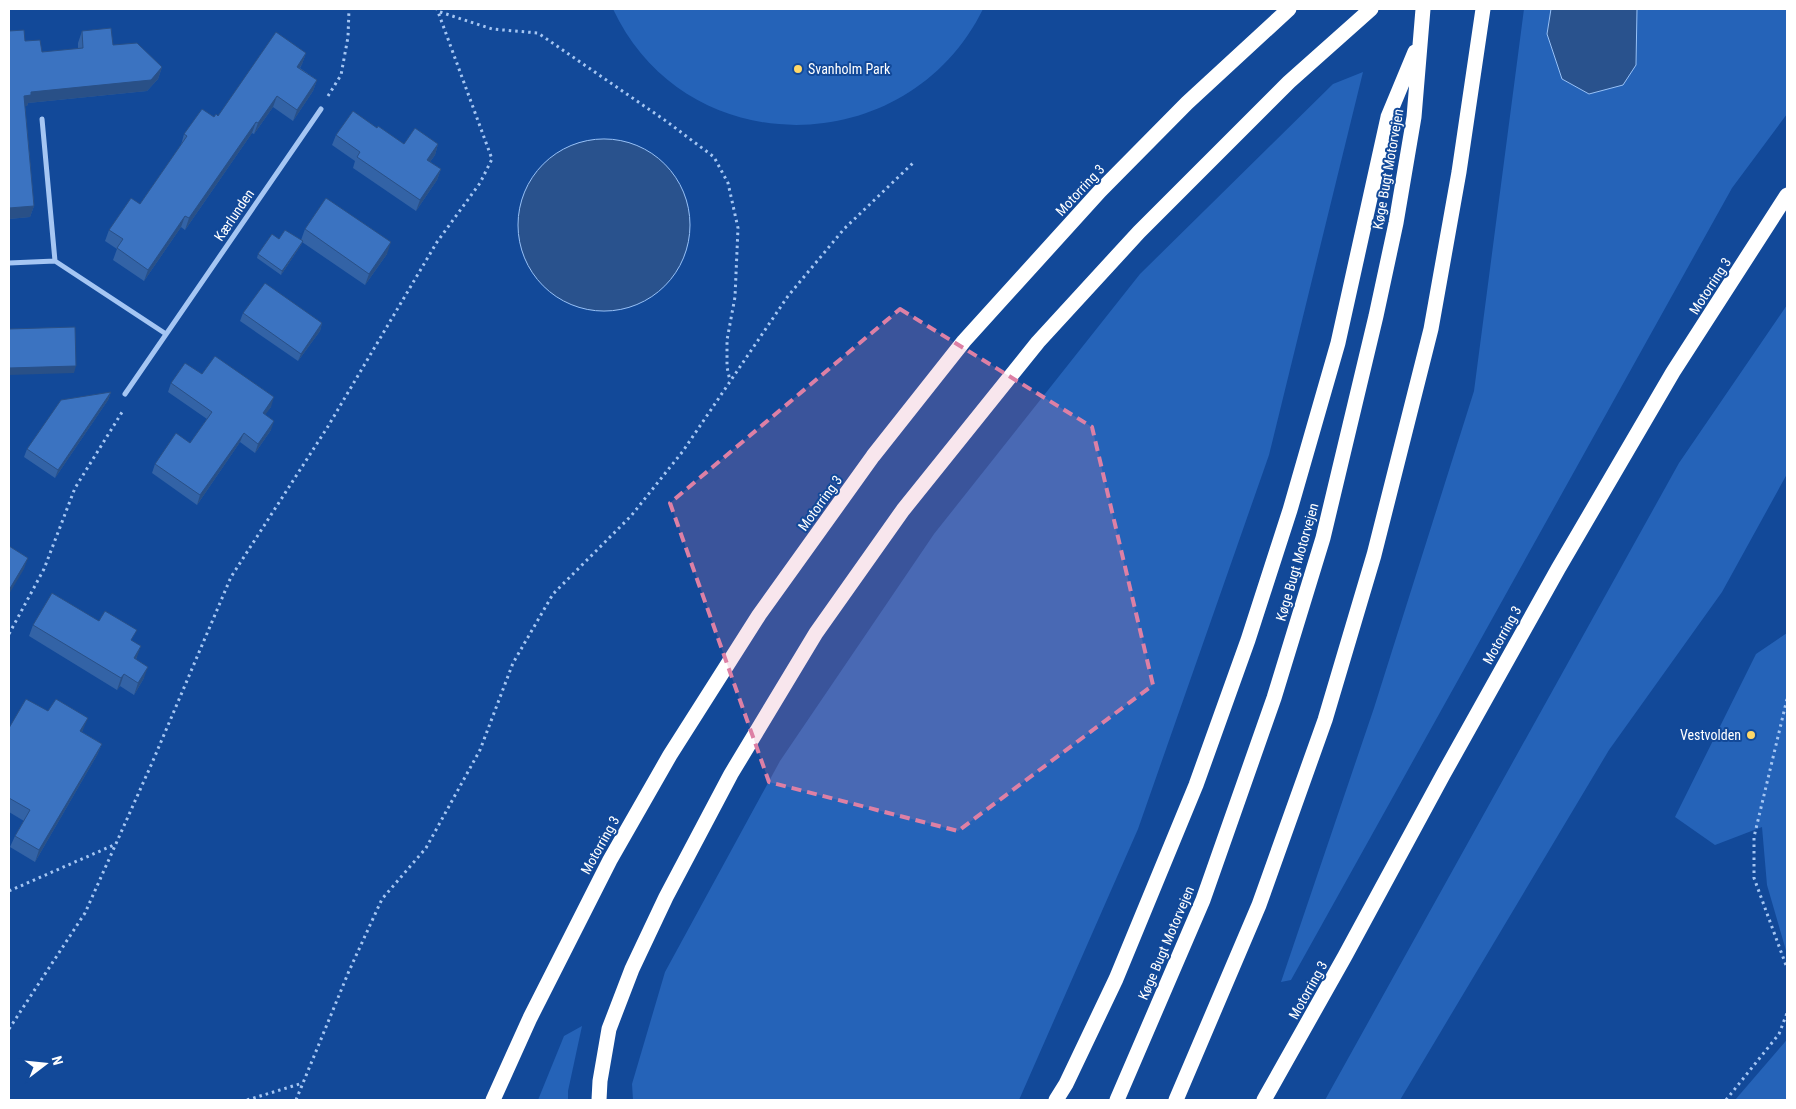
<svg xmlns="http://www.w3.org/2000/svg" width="1796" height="1109" font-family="'Roboto Condensed',sans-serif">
	<rect width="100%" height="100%" fill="#124999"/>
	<path fill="#2563b8" d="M613 9H983C908 162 686 165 613 9Z
		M1524 9H1551L1547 34 1636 65 1637 9H1787V114L1732 188 1291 980 1281 982 1374 708 1474 391Z
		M1363 72 1269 455 1138 829 1019 1100H633L632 1084 665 972 780 761 934 534 1140 274 1333 84Z
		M1787 305V474L1722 592 1609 750 1400 1100H1325L1679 463Z
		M1787 633V954L1767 885 1762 827 1715 845 1675 817 1756 654Z
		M582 1026 568 1091V1100H538L564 1036Z
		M1787 1039V1100H1735L1785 1042Z"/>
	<path fill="#29528d" stroke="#97c1f7" d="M1551 9H1637L1636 65 1623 85 1589 94 1562 79 1547 34Z
		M518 225a86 86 0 1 1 172 0a86 86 0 1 1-172 0Z"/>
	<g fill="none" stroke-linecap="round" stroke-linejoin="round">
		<path stroke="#a5c6f3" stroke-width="3" stroke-dasharray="2.5 4" stroke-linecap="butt" d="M440 12 492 29 538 33 666 121 714 157 728 183 738 228 735 297 727 340V367L730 381
			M328 96 341 75 348 37 349 9
			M9 634 44 569 75 488 124 409
			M1787 699 1754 837V878L1787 968
			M9 891 116 844
			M9 1029 85 913 152 763 231 577 327 428 437 242 480 183 492 159 437 9
			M247 1100 303 1083
			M296 1100 349 971 382 899 426 848 480 750 513 663 553 594 631 516 683 451 788 296 844 229 913 163
			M1726 1100 1779 1034 1787 1013"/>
		<path stroke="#a5c6f3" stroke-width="5" d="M42 119 55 261
			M9 263 55 261 166 334
			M125 394 321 109"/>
		<path stroke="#fff" stroke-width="15" d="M493 1100 530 1018 610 860 670 755 759 615 873 456 964 341 1100 191 1187 103 1289 9
			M599 1100 600 1081 609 1029 632 969 666 897 731 774 816 633 903 510 1038 342 1139 232 1289 82 1371 9
			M1056 1100 1066 1084 1116 979 1196 785 1248 640 1290 510 1338 343 1388 117 1415 52
			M1117 1100 1203 900 1274 698 1323 538 1376 316 1396 223 1414 117 1423 9
			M1176 1100 1259 905 1325 720 1374 555 1431 329 1459 172 1483 9
			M1264 1100 1345 956 1443 775 1558 569 1673 372 1787 195"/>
	</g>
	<path fill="#3363a6" d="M9 31 42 52 78 49V43L82 31 162 67 158 79 147 91 28 103 27 106H25L34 206 30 217 9 219Z
		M306 53 302 64 300 68 317 80 313 91 293 121 273 107 254 134 252 133 185 230 181 227 144 281 113 260 117 249 105 241 109 230 140 204 181 145 184 134 214 117 218 116Z
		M377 128 404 144H438L435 155 430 162 441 169 437 180 416 211 353 168 355 161 332 145 336 135Z
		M305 229 387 254 365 285 302 242 301 245 281 275 257 258 258 254 279 239 301 240Z
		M243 313 322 323 320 331 298 361 240 321Z
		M202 374 271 407 265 414 271 430 255 453 240 442 197 505 152 473 155 464 190 443 207 419 168 392 171 383Z
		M111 392 108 400 55 478 24 457 27 449Z
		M33 625 133 641 137 657 136 659 144 678 134 695 120 686 117 690 29 636Z
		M48 711 83 730 82 732 102 744 97 755 35 862 10 847 15 836 24 821 9 812V728Z"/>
	<path fill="#295087" d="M306 53 302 64 293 78 297 67Z
		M162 67 158 79 147 91 28 103 27 106 20 107 24 96 31 92Z
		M317 80 313 91 293 121 297 110Z
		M277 96 273 107 254 134 258 123Z
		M256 122 252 133 185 230 189 218Z
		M438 144 435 155 424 170 427 160Z
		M441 169 437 180 416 211 420 200Z
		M34 206 30 217 9 219V208Z
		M185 216 181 227 144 281 148 270Z
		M303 241 301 245 281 275 282 271Z
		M391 242 387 254 365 285 369 274Z
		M322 323 320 331 298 361 301 354Z
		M76 366 74 373 9 375V368Z
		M111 392 108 400 55 478 58 470Z
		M274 397 271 407 260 422 263 413Z
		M274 421 271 430 255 453 258 444Z
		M244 433 240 442 197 505 200 495Z
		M28 558 24 569 9 594V590Z
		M141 646 137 657 129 669 134 658Z
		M148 667 144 678 134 695 138 683Z
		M124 674 120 686 117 690 121 678Z
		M88 718 83 730 76 742 80 731Z
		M102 744 97 755 35 862 39 850Z"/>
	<path fill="#3b73c1" stroke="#295087" d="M111 28 113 45 137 43 162 67 151 80 31 92V95L24 96 34 206 9 208V31L24 30 25 41 40 40 42 52 83 48 82 31Z
		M276 32 306 53 297 67 317 80 297 110 277 96 258 123 256 122 189 218 185 216 148 270 117 248 123 239 109 230 131 198 140 204 187 136 184 134 202 109 214 117 216 114 218 116Z
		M353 111 377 128 378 126 404 144 415 128 438 144 427 160 441 169 420 200 357 157 360 152 336 135Z
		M326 198 391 242 369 274 305 229Z
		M285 230 303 241 282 271 258 254 272 234 279 239Z
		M265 283 322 323 301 354 243 313Z
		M75 327 76 366 9 368V329Z
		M215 356 274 397 263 413 274 421 258 444 244 433 200 495 155 464 176 433 190 443 212 412 171 383 185 363 202 374Z
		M111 392 58 470 27 449 61 400Z
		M9 546 28 558 9 590Z
		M52 593 99 621 105 611 137 630 131 640 141 646 134 658 148 667 138 683 124 674 121 678 33 625Z
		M26 699 48 711 56 699 88 718 80 731 102 744 39 850 15 836 30 810 9 798V728Z"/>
	<path fill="#dd80a5" fill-opacity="0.2" stroke="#dd80a5" stroke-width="4" stroke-dasharray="10 6" stroke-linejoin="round" d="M900 309 1092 427 1153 685 958 831 769 782 670 503Z"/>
	<g fill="#ffd868" stroke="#124999" stroke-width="2">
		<circle cx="798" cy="69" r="5"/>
		<circle cx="1751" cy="735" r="5"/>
	</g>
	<g text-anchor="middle" stroke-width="4" stroke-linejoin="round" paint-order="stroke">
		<g font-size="14" fill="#fff" stroke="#124999" text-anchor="start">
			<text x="808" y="74">Svanholm Park</text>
			<text x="1741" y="740" text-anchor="end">Vestvolden</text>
		</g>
		<g font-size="14" fill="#fff" stroke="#124999">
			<text transform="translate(1388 169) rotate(-80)" y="5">Køge Bugt Motorvejen</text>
			<text transform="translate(1080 190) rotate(-47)" y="5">Motorring 3</text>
			<text transform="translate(234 215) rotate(-56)" y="5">Kærlunden</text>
			<text transform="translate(1710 286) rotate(-57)" y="5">Motorring 3</text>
			<text transform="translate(820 503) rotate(-54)" y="5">Motorring 3</text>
			<text transform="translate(1297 562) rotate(-74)" y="5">Køge Bugt Motorvejen</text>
			<text transform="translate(1502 635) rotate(-61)" y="5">Motorring 3</text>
			<text transform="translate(600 845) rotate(-61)" y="5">Motorring 3</text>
			<text transform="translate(1166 943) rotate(-67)" y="5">Køge Bugt Motorvejen</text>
			<text transform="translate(1308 990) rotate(-61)" y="5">Motorring 3</text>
		</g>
	</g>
	<rect width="1796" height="1109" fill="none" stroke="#ffffff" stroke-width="20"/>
	<g transform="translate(45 1064) rotate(74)" stroke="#124999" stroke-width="4" paint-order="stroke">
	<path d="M0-4L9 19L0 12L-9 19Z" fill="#ffffff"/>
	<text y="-8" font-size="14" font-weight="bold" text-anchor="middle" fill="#ffffff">N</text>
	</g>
</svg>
